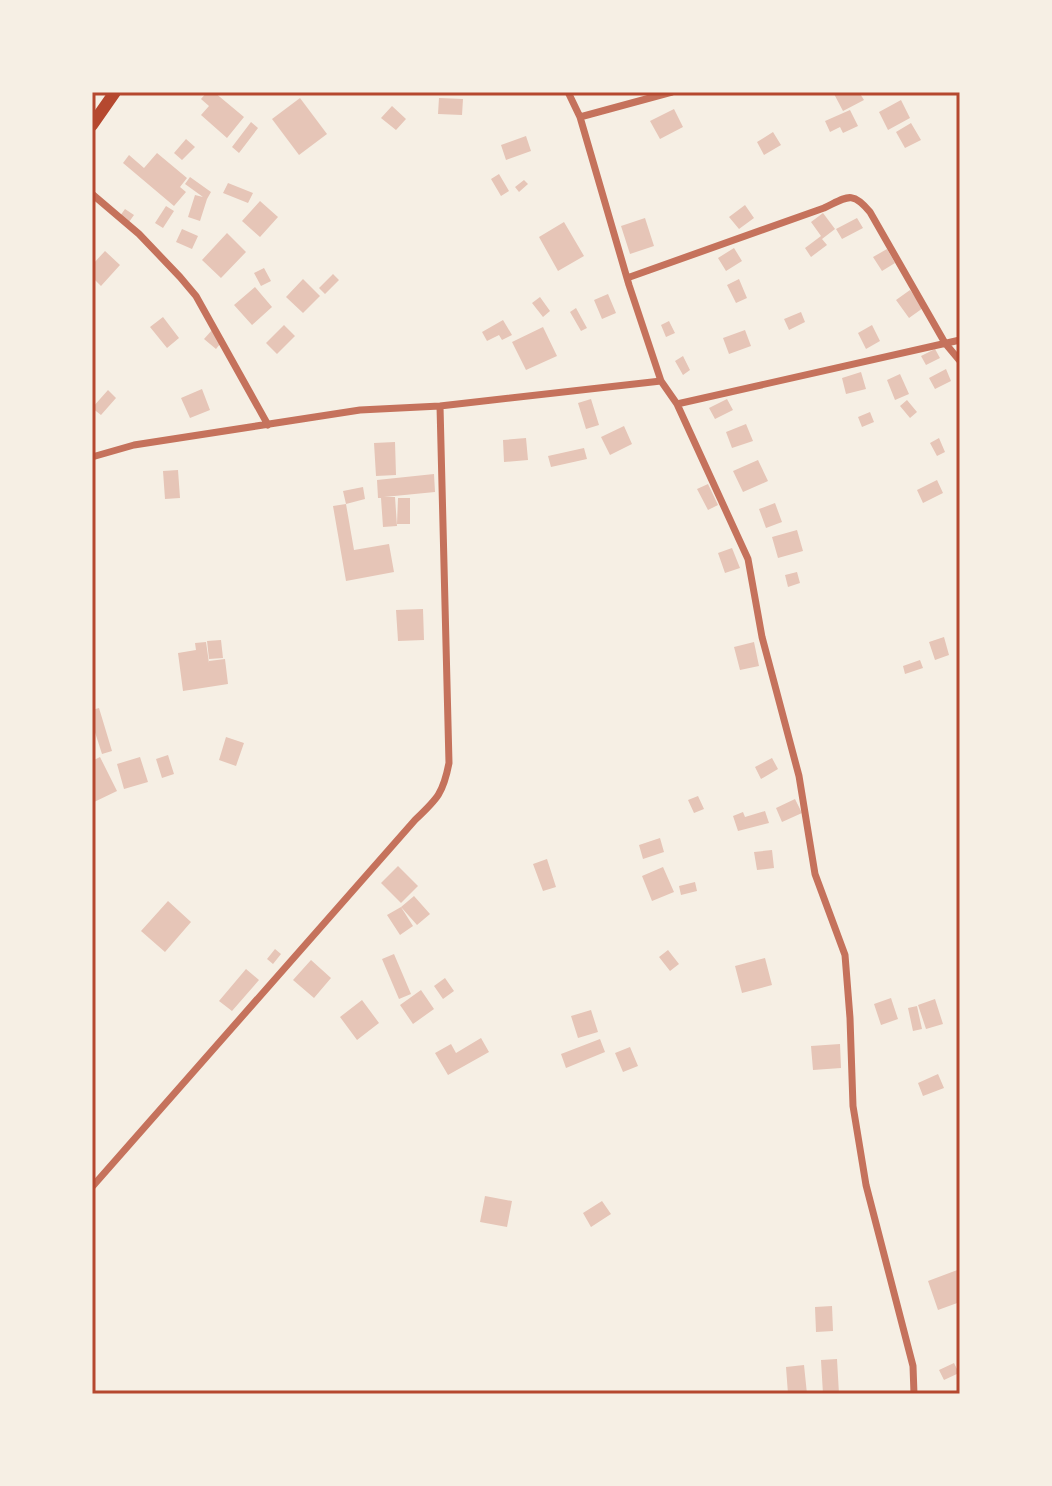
<svg xmlns="http://www.w3.org/2000/svg" width="1052" height="1486" font-family="'Nunito Sans',sans-serif">
	<rect width="100%" height="100%" fill="#f6efe4"/>
	<path fill="#e6c5b7" d="M207 92H214L244 117 227 138 201 115 209 106 201 99Z
		M833 92H859L864 100 843 111Z
		M300 98 327 134 299 155 272 119Z
		M439 98 463 99 462 115 438 114Z
		M901 100 910 118 888 130 879 112Z
		M392 106 406 119 396 130 381 118Z
		M674 109 683 127 660 139 650 121Z
		M850 110 858 126 843 133 840 127 830 132 825 121Z
		M251 122 258 128 239 153 232 147Z
		M911 123 921 140 905 148 896 132Z
		M773 132 781 145 764 155 757 142Z
		M526 136 531 151 506 160 501 145Z
		M186 139 195 147 182 160 174 153Z
		M157 153 187 178 180 187 186 192 174 206 123 163 129 155 144 168Z
		M499 174 509 191 501 196 491 179Z
		M190 177 211 192 207 199 200 221 188 217 195 195 203 197 185 184Z
		M524 180 528 184 519 192 515 187Z
		M228 183 253 193 248 203 223 193Z
		M260 201 278 217 260 237 242 221Z
		M745 205 754 218 739 229 729 217Z
		M166 206 174 211 163 228 155 223Z
		M125 209 134 215 129 222 120 216Z
		M823 213 835 229 822 239 827 245 811 257 805 248 821 236 811 222Z
		M645 218 654 246 630 254 621 226Z
		M857 218 863 228 842 239 836 229Z
		M564 222 584 256 558 271 539 237Z
		M182 229 198 236 192 249 176 242Z
		M227 233 246 252 221 278 202 260Z
		M734 248 742 261 726 271 718 258Z
		M887 249 895 263 882 271 873 257Z
		M105 251 120 265 101 286 92 277V265Z
		M264 268 271 281 261 286 254 273Z
		M333 274 339 280 325 294 319 288Z
		M303 279 320 296 303 313 286 297Z
		M739 279 747 298 736 303 727 285Z
		M255 287 272 307 252 325 234 305Z
		M910 290 923 308 909 318 896 300Z
		M608 294 616 313 602 319 594 300Z
		M540 297 550 311 543 317 532 303Z
		M576 308 587 328 581 331 570 312Z
		M801 312 805 322 789 330 784 319Z
		M163 317 179 338 167 348 150 327Z
		M503 320 512 335 502 340 499 335 487 341 482 332Z
		M669 321 675 333 666 337 661 325Z
		M284 325 295 336 277 354 266 343Z
		M872 325 880 341 866 349 858 333Z
		M543 327 557 356 526 370 512 342Z
		M213 329 224 339 216 349 204 339Z
		M745 330 751 346 729 354 723 338Z
		M935 349 940 358 926 365 921 356Z
		M683 356 690 370 683 375 675 361Z
		M946 369 951 381 935 389 929 378Z
		M861 372 866 389 846 394 842 378Z
		M900 374 909 394 895 400 887 380Z
		M202 389 210 410 190 418 181 398Z
		M108 390 116 398 101 415 92 408Z
		M591 399 599 425 586 429 578 403Z
		M727 399 733 410 715 419 709 408Z
		M907 400 917 412 910 418 900 406Z
		M870 412 874 422 862 427 858 417Z
		M746 424 753 441 732 448 726 432Z
		M624 426 632 444 610 455 601 437Z
		M526 438 528 460 504 462 503 440Z
		M939 438 945 452 937 456 930 443Z
		M395 442 396 475 376 476 374 443Z
		M584 448 587 459 551 467 548 456Z
		M758 460 768 481 743 492 733 471Z
		M178 470 180 498 165 499 163 471Z
		M434 474 435 492 384 497H395L397 526 383 527 381 498H378L377 480Z
		M937 480 943 493 923 503 917 490Z
		M708 484 718 505 708 510 697 489Z
		M363 487 365 499 346 504 343 491Z
		M398 498H410V524H397Z
		M775 503 782 522 766 528 759 509Z
		M346 504 354 550 389 544 394 572 346 581 333 506Z
		M797 530 803 551 778 558 772 537Z
		M732 548 740 568 725 573 718 553Z
		M797 572 800 583 788 587 785 575Z
		M423 609 424 640 398 641 396 610Z
		M944 637 949 655 935 660 929 642Z
		M221 640 223 658 209 659 207 641Z
		M206 642 209 663V661L225 659 228 684 183 691 178 653 196 650 195 643Z
		M754 642 759 666 740 670 734 647Z
		M920 660 923 668 905 674 903 666Z
		M99 708 112 751 102 754 92 723V710Z
		M226 737 244 743 236 766 219 760Z
		M168 755 174 774 162 778 156 759Z
		M100 757 117 791 92 803V761Z
		M140 757 148 782 124 789 117 764Z
		M772 758 778 769 761 779 755 767Z
		M698 796 704 809 694 813 688 800Z
		M795 799 802 813 782 822 776 808Z
		M765 811 769 823 738 831 733 816 743 812 745 817Z
		M660 838 664 852 643 859 639 845Z
		M772 850 774 868 757 870 754 852Z
		M547 859 556 887 543 891 533 864Z
		M398 866 418 886 401 903 381 883Z
		M663 867 674 892 652 901 642 876Z
		M695 882 697 891 681 895 679 886Z
		M414 896 430 914 417 925 401 907Z
		M168 901 191 922 165 952 141 931Z
		M401 907 413 926 400 935 387 915Z
		M275 949 281 954 273 964 267 959Z
		M668 950 679 964 670 971 659 957Z
		M394 954 411 994 399 999 382 959Z
		M765 958 772 985 742 993 735 966Z
		M311 960 331 978 314 998 293 980Z
		M246 969 259 980 232 1011 219 1001Z
		M445 978 454 991 443 999 434 986Z
		M421 990 434 1009 413 1024 400 1005Z
		M891 998 898 1019 881 1025 874 1004Z
		M935 999 943 1024 926 1029 918 1005Z
		M362 1000 379 1023 357 1040 340 1017Z
		M917 1006 922 1029 913 1031 908 1008Z
		M591 1010 598 1032 578 1038 571 1016Z
		M481 1038 489 1052 448 1075 435 1053 451 1044 456 1053Z
		M600 1039 605 1052 566 1068 561 1054Z
		M840 1044 841 1068 813 1070 811 1046Z
		M630 1047 638 1066 623 1072 615 1053Z
		M938 1074 944 1088 923 1096 918 1083Z
		M485 1196 512 1201 507 1227 480 1222Z
		M602 1201 611 1214 591 1227 583 1213Z
		M960 1269V1302L938 1310 928 1281Z
		M832 1306 833 1331 816 1332 815 1307Z
		M837 1359 839 1394H823L821 1360Z
		M954 1363 959 1373 944 1380 939 1370Z
		M804 1365 807 1394H788L786 1367Z"/>
	<g fill="none" stroke-linecap="round" stroke-linejoin="round">
		<path stroke="#c5725c" stroke-width="7" d="M568 92 580 117 629 285 661 381 677 404 748 559 762 637 799 776 815 874 845 955 850 1018 853 1106 866 1185 913 1366 914 1394
			M580 117 672 92
			M92 194 139 234 180 277 196 296 268 425
			M627 278 824 208C847 197 852 190 870 212L945 343 960 361
			M677 404 960 340
			M92 457 134 445 360 410 440 406 661 381
			M92 1187 415 820C437 799 443 794 449 763L440 406"/>
		<path stroke="#b5482f" stroke-width="12" d="M92 125 115 92"/>
	</g>
	<rect width="1052" height="1486" fill="none" stroke="#f6efe4" stroke-width="188"/>
	<rect x="94" y="94" width="864" height="1298" fill="none" stroke="#b5482f" stroke-width="3"/>
</svg>
